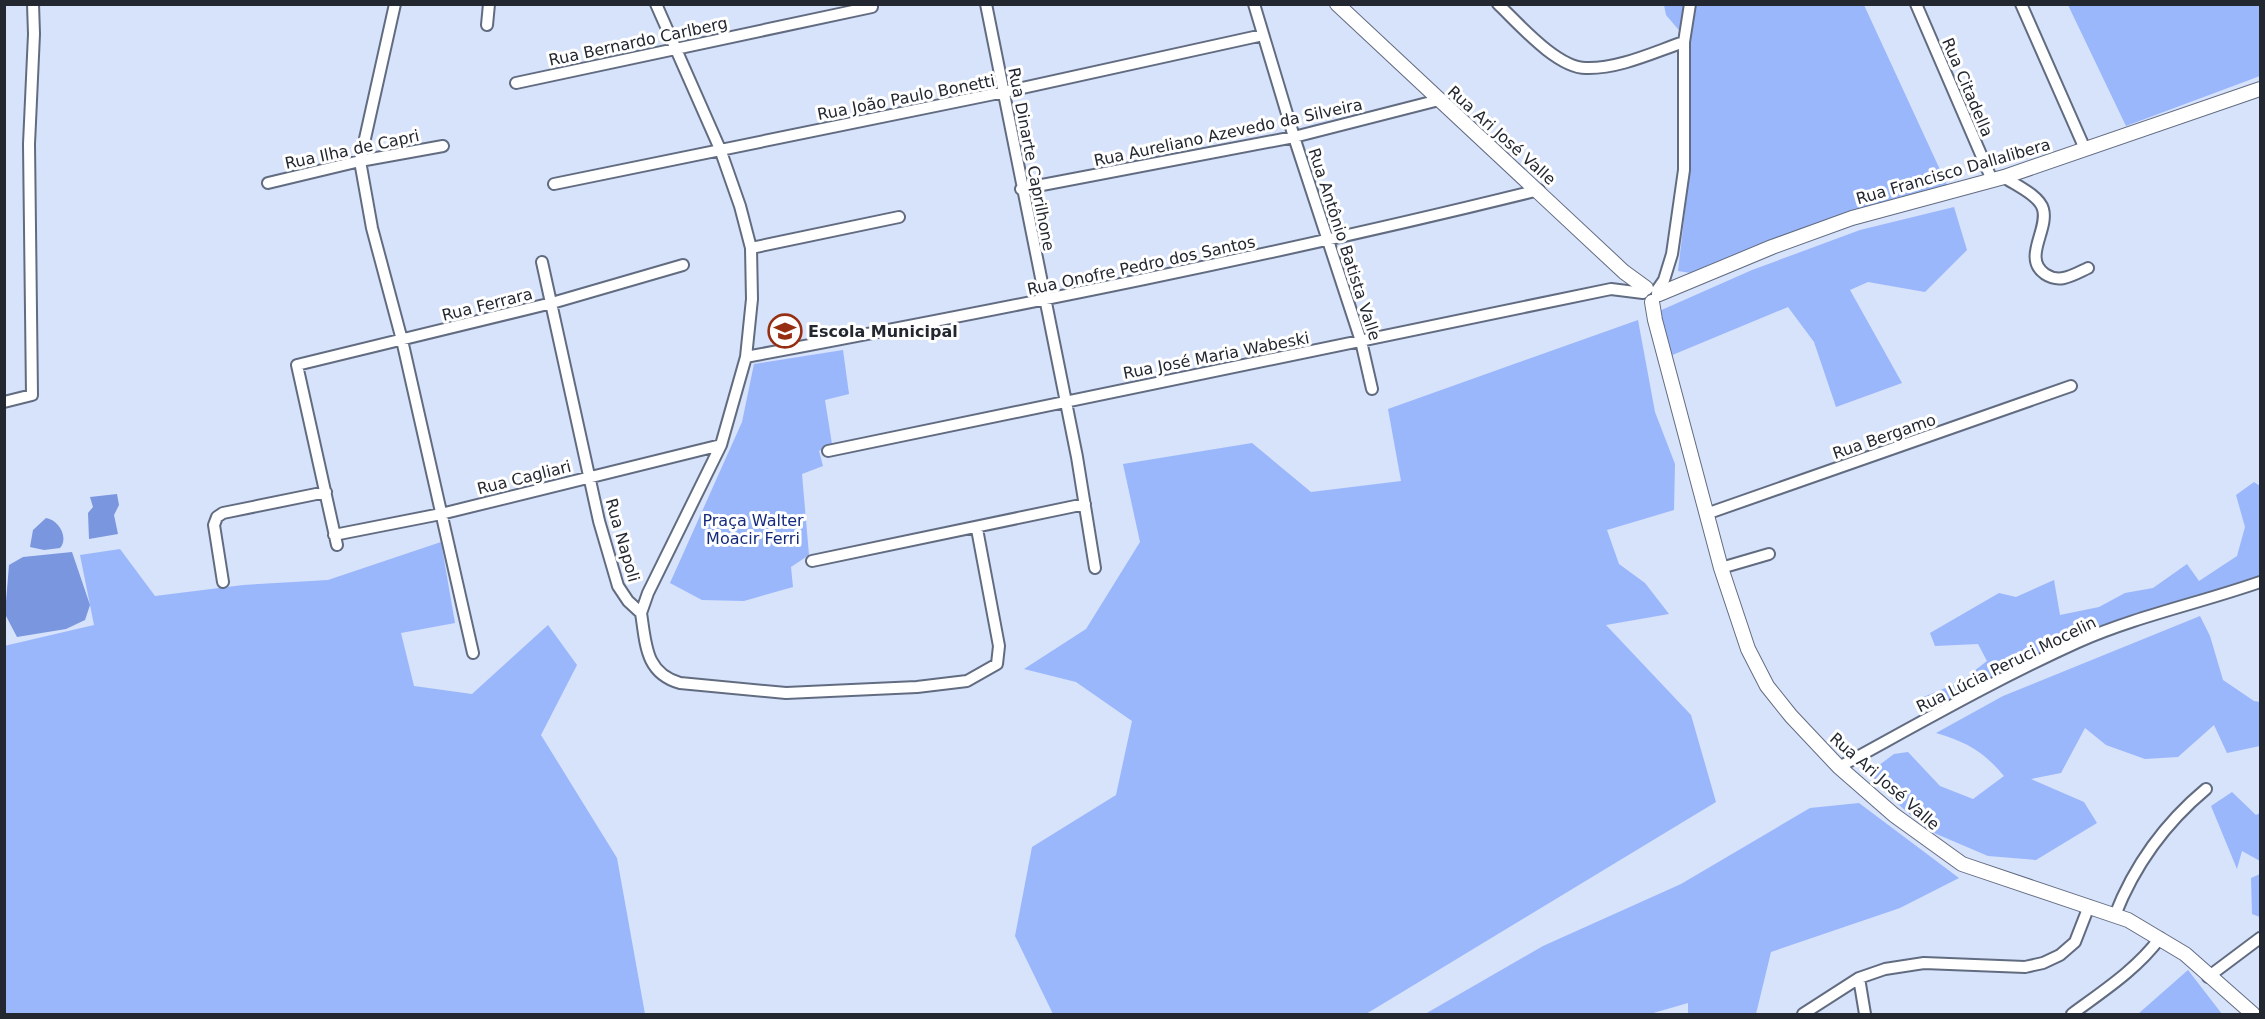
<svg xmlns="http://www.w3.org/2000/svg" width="2265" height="1019" font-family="'DejaVu Sans',sans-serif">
	<rect width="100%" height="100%" fill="#d7e2fb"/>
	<path fill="#9ab7fc" d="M1664 5H1864L1948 187 1801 233 1691 273 1678 271 1691 160 1689 42 1666 15Z
		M2068 5H2260V76L2126 126Z
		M1954 207 1967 250 1925 292 1868 282 1850 290 1902 383 1836 407 1814 342 1788 307 1670 356 1657 312 1752 270 1860 230Z
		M1638 320 1655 412 1675 464 1674 510 1607 530 1619 564 1645 583 1669 614 1606 625 1691 715 1716 802 1366 1014H1053L1015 936 1032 847 1116 795 1132 721 1076 682 1024 669 1086 629 1140 542 1123 464 1252 443 1311 492 1401 481 1388 409Z
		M843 350 849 394 825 400 832 444 819 451 823 466 802 474 809 555 791 567 793 587 744 601 702 600 670 583 742 422 754 364Z
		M2254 482 2260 486V576C2198 599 2133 611 2072 638 2022 660 1974 689 1925 714L1916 700 1960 682 1987 661 1978 644 1935 646 1930 633 1999 593 2016 597 2054 580 2060 615 2099 607 2125 593 2153 588 2187 564 2199 581 2237 556 2245 527 2236 495Z
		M441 542 455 623 401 633 414 686 472 694 548 625 577 665 541 735 617 858 645 1014H5L4 646 94 625 80 555 120 549 155 596 243 585 328 580Z
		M2200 616 2210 636 2223 680 2254 701 2260 702V746L2227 753 2214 725 2178 757 2145 759 2106 745 2085 728 2061 773 2031 779 2084 802 2097 823 2036 860 1988 856 1927 830 1866 775 1894 754 1908 752 1940 786 1973 799 2004 776C1984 752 1967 742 1936 733L2003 696Z
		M2232 792 2256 815 2260 813V861L2242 851 2237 869 2211 806Z
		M1859 803 1959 878 1900 908 1771 952 1756 1014H1688V1003L1650 1014H1425L1543 946 1681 884 1810 808Z
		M2260 874V917L2252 914 2251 878Z
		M2188 970 2222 1014H2138Z"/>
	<path fill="#7996de" d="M117 494 119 505 114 515 118 534 89 539 88 513 93 507 90 497Z
		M46 518C59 520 69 538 60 548L44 550 30 547 33 530Z
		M72 552 90 605 85 620 66 629 17 637 5 614 9 565 23 557Z"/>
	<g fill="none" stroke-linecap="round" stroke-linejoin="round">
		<g stroke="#626c81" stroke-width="14">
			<path id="minor" d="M395 4 360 161 372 228 402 340 473 653
				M986 4 1077 457 1095 568
				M1254 4 1294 137 1361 341 1372 389
				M1498 4C1519 24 1557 68 1586 68 1619 69 1654 52 1684 42
				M1916 4 1992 180
				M2021 4 2085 149
				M487 25 489 4
				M516 83 872 7
				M2004 177C2015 185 2039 195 2043 209 2049 230 2022 258 2045 274 2060 284 2073 275 2088 268
				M268 183 360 161 443 146
				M554 184 1004 92 1263 35
				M1021 189 1294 137 1439 100
				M751 248 899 217
				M542 262 599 521 618 586 628 601 641 613C646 644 645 673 680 683L786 693 917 687 967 681 997 664 999 646 977 529
				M1657 290 1664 280 1672 254 1684 170V42L1690 4
				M746 357C1012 307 1277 255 1539 190
				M4 402 32 395 29 144 34 34 33 4
				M828 451 1611 289 1643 293
				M1706 514 2071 386
				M334 535 441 514 721 445
				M337 545 297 365 552 303 683 265
				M812 561 1085 504
				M1721 568 1769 554
				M223 582 214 525 217 517 223 513 326 492
				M641 613 648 593 721 445 746 357 752 299 751 248 740 206 720 149 656 4
				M1839 767C1918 724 1996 679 2078 642 2137 616 2200 603 2260 582
				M2115 915C2135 864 2164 824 2206 789
				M2208 977 2260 938
				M1859 978 1865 1014
				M1803 1014 1859 978 1885 969 1924 963 2025 967 2043 963 2060 955 2075 942 2089 906
				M2072 1014C2103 991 2136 970 2160 938"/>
		</g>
		<g stroke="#626c81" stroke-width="16">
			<path id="tertiary" d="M1337 4 1624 272 1646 288
				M1659 294 1772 247 1852 218 2004 177 2260 89
				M1652 302 1655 320 1721 568 1748 649 1767 686 1791 716 1839 767 1894 815 1962 864 2128 920 2185 954 2253 1014"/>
		</g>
		<use href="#minor" stroke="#fff" stroke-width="10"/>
		<use href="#tertiary" stroke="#fff" stroke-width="14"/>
	</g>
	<defs>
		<g id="school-ring" transform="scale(1.725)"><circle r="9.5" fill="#fff" stroke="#962e12" stroke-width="1.5"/><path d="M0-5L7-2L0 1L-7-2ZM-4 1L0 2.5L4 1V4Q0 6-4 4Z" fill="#962e12"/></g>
	</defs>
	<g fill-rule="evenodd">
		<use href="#school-ring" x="785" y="331"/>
	</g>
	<g text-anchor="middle" stroke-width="6" stroke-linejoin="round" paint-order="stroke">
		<g font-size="16" fill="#232730" stroke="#fff">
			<text transform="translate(638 41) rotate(-12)" y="6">Rua Bernardo Carlberg</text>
			<text transform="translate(1968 87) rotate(67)" y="6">Rua Citadella</text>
			<text transform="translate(906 97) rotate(-11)" y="6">Rua João Paulo Bonetti</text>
			<text transform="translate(1228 132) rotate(-12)" y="6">Rua Aureliano Azevedo da Silveira</text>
			<text transform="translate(1502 135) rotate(42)" y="6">Rua Ari José Valle</text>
			<text transform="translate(352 149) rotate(-12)" y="6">Rua Ilha de Capri</text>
			<text transform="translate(1032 159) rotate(79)" y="6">Rua Dinarte Caprilhone</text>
			<text transform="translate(1953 171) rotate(-16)" y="6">Rua Francisco Dallalibera</text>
			<text transform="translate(1345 244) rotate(72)" y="6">Rua Antônio Batista Valle</text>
			<text transform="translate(1141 265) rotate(-12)" y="6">Rua Onofre Pedro dos Santos</text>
			<text transform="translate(487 304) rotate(-14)" y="6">Rua Ferrara</text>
			<text transform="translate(1216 355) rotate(-11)" y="6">Rua José Maria Wabeski</text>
			<text transform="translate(1884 436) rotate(-19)" y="6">Rua Bergamo</text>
			<text transform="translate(524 477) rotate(-14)" y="6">Rua Cagliari</text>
			<text transform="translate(623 540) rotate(74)" y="6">Rua Napoli</text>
			<text transform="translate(2006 664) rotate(-26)" y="6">Rua Lúcia Peruci Mocelin</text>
			<text transform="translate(1885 781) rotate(41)" y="6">Rua Ari José Valle</text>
		</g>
		<g font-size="16" font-weight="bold" fill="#232730" stroke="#fff" text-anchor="start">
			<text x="808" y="337">Escola Municipal</text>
		</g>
		<g font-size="16" fill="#162b7e" stroke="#fff">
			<text x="753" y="526">Praça Walter<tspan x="753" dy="18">Moacir Ferri</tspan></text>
		</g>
	</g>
	<rect width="2265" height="1019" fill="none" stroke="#232730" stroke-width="12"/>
</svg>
